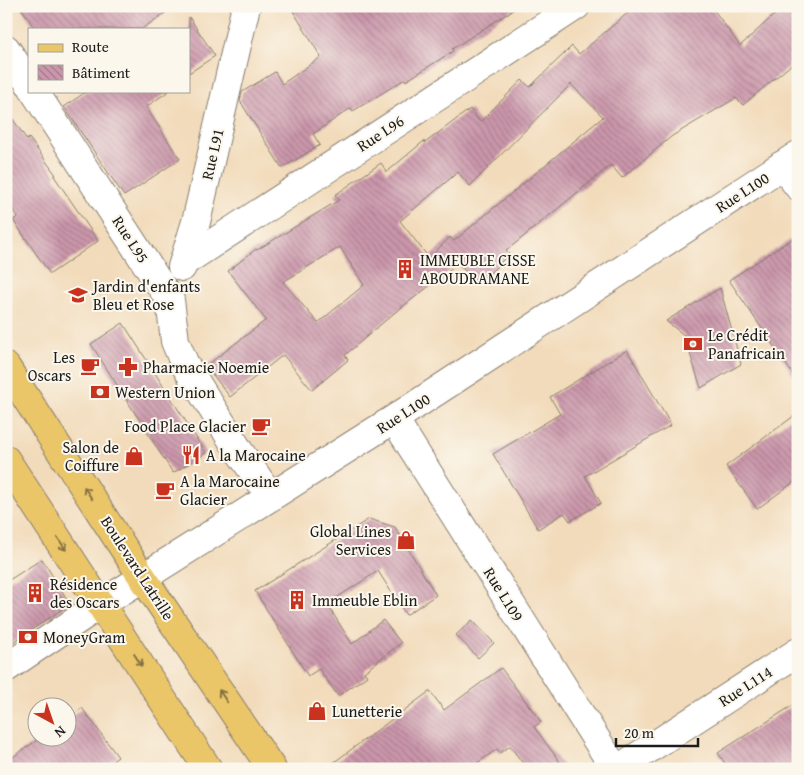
<svg xmlns="http://www.w3.org/2000/svg" width="804" height="775" font-family="'Gentium Book Plus',serif">
	<defs>
		<pattern id="building-back-hatch" width="6" height="6" patternUnits="userSpaceOnUse" patternTransform="scale(1.25)"><rect width="6" height="6" fill="#cb96ab"/><path d="M-1 5l2 2M0 0l6 6M5-1l2 2" fill="none" stroke="#a47a8a"/></pattern>
	</defs>
	<rect width="100%" height="100%" fill="#fbf7ec"/>
	<filter id="ink" filterUnits="userSpaceOnUse"><feTurbulence type="fractalNoise" baseFrequency=".02" numOctaves="2"/><feDisplacementMap in="SourceGraphic" scale="10" xChannelSelector="R" yChannelSelector="G"/><feConvolveMatrix kernelMatrix="1 2 1 2 8 2 1 2 1" color-interpolation-filters="sRGB"/></filter>
	<filter id="wash" filterUnits="userSpaceOnUse"><feTurbulence type="fractalNoise" baseFrequency=".0096" numOctaves="4" result="noise"/><feDisplacementMap in="SourceGraphic" scale="20" xChannelSelector="R" yChannelSelector="G"/><feGaussianBlur stdDeviation="1.12" result="paint"/><feColorMatrix in="noise" values="0 0 0 0 0 0 0 0 0 0 0 0 0 0 0 0 0 1.4 0 .05"/><feComposite in="paint" operator="in"/></filter>
	<g filter="url(#wash)">
		<rect width="100%" height="100%" fill="#f2dbbb"/>
		<g id="blocks">
			<path fill="url(#building-back-hatch)" fill-rule="evenodd" d="M20 6H175L142 29H35Z
				M290 6H519L452 49 453 51 406 81 405 79 353 111 351 108 313 134 320 145 282 168 240 101 242 92 275 72 282 84 321 57Z
				M636 6H711L740 46 784 6 798 21V59L743 105 736 98 672 136 622 178 611 165 506 251 509 254 479 284 458 264 393 314 345 355 348 360 312 390 283 355 230 397 206 366 266 320 228 271 256 249 257 250 339 200 335 195 381 163 387 172 424 141 425 143 470 109 480 122 522 80 530 87 572 46 579 54ZM571 84 603 117 454 241 450 237 429 258 400 221 458 172 470 186ZM340 247 364 285 318 323 283 282Z
				M189 17 215 56 189 73Z
				M87 91H169L146 107 180 159 124 196 64 107Z
				M6 109 27 140 29 138 56 175 54 176 98 241 50 274 13 220 18 217 6 200Z
				M798 235V382L729 280Z
				M720 288 741 364 701 388 684 335 666 321Z
				M123 323 206 453 173 473 91 344Z
				M627 350 671 425 585 476 601 503 570 521 564 513 538 529 493 454 560 414 550 397Z
				M798 413V479L757 509 726 466Z
				M369 519 395 527 436 595 406 615 378 571 327 604 352 644 383 620 401 643 364 672 367 676 338 696 319 669 308 676 255 591Z
				M42 559 70 604 6 647V582Z
				M472 620 494 643 478 658 456 635Z
				M501 668 541 722 534 727 565 769H527L510 746 500 753 497 749 469 769H325L430 691 444 710Z
				M798 702V769H729L718 753Z
				M82 708 118 757 102 769H6V762L40 738H68V719Z"/>
		</g>
	</g>
	<g filter="url(#ink)">
		<use href="#blocks" fill-opacity="0" stroke="#877c6c" stroke-width="1"/>
		<g fill="none" stroke-linecap="round" stroke-linejoin="round">
			<g stroke="#877c6c" stroke-width="30">
				<path id="minor" d="M6 49 29 83
					M34 91 170 300 175 341 185 365 239 451 271 497
					M782 165 798 186
					M184 262 576 6
					M182 267 196 222 246 6
					M394 419 615 769
					M6 668 101 604 394 419 798 155
					M618 769 798 652"/>
			</g>
			<g stroke="#877c6c" stroke-width="30">
				<path id="major" d="M6 367 143 578 272 769
					M6 460 208 769"/>
			</g>
			<use href="#minor" stroke="#fff" stroke-width="28"/>
			<use href="#major" stroke="#ebc669" stroke-width="28"/>
		</g>
		<defs><path id="oneway-shaft" d="M-6 0H5M1.5-3L5.5 0L1.5 3" fill="none" stroke-width="1.6" stroke-linecap="round" stroke-linejoin="round" transform="scale(1.25)"/></defs>
		<g stroke="#847142">
			<use href="#oneway-shaft" transform="translate(88 493) rotate(-123)"/>
			<use href="#oneway-shaft" transform="translate(62 544) rotate(57)"/>
			<use href="#oneway-shaft" transform="translate(138 660) rotate(57)"/>
			<use href="#oneway-shaft" transform="translate(223 696) rotate(-124)"/>
		</g>
	</g>
	<defs>
		<g id="building-bare" transform="scale(1.5)"><path d="M-4-6H4V6H1V3H-1V6H-4ZM-2.5-4.3h1.7v1.8h-1.7ZM.8-4.3h1.7v1.8H.8ZM-2.5-1h1.7V.8h-1.7ZM.8-1h1.7V.8H.8Z" fill="#c8321e" stroke="#fbf7ec" stroke-width="2.5" paint-order="stroke"/></g>
		<g id="school-bare" transform="scale(1.5)"><path d="M0-5L7-2L0 1L-7-2ZM-4 1L0 2.5L4 1V4Q0 6-4 4Z" fill="#c8321e" stroke="#fbf7ec" stroke-width="2.5" paint-order="stroke"/></g>
		<g id="bank-bare" transform="scale(1.5)"><path d="M-6-4H6V4H-6ZM0-2.3a2.3 2.3 0 1 0 0 4.6a2.3 2.3 0 1 0 0-4.6Z" fill="#c8321e" stroke="#fbf7ec" stroke-width="2.5" paint-order="stroke"/></g>
		<g id="cafe-bare" transform="scale(1.5)"><path d="M-5.5-4.5H6V0H3Q3 3.5 0 3.5H-2.5Q-5.5 3.5-5.5 0ZM3-3.2v2h1.7v-2ZM-6 4.5H4V6H-6Z" fill="#c8321e" stroke="#fbf7ec" stroke-width="2.5" paint-order="stroke"/></g>
		<g id="pharmacy-bare" transform="scale(1.5)"><path d="M-2-6h4v4h4v4h-4v4h-4v-4h-4v-4h4Z" fill="#c8321e" stroke="#fbf7ec" stroke-width="2.5" paint-order="stroke"/></g>
		<g id="restaurant-bare" transform="scale(1.5)"><path d="M-5-6h1v4h1v-4h1v4h1v-4h1v5L-1.5 .5V6h-2V.5L-5-1ZM5-6V6H3V1.5H1.5Q1.5-4 5-6Z" fill="#c8321e" stroke="#fbf7ec" stroke-width="2.5" paint-order="stroke"/></g>
		<g id="shop-bare" transform="scale(1.5)"><path d="M-5-2.5h2.3a2.7 3.5 0 0 1 5.4 0H5L5.5 6h-11ZM-1.5-2.5h3a1.5 2.3 0 0 0-3 0Z" fill="#c8321e" stroke="#fbf7ec" stroke-width="2.5" paint-order="stroke"/></g>
	</defs>
	<g fill-rule="evenodd">
		<use href="#building-bare" x="405" y="269"/>
		<use href="#school-bare" x="78" y="295"/>
		<use href="#bank-bare" x="693" y="344"/>
		<use href="#cafe-bare" x="90" y="366"/>
		<use href="#pharmacy-bare" x="128" y="367"/>
		<use href="#bank-bare" x="100" y="392"/>
		<use href="#cafe-bare" x="261" y="426"/>
		<use href="#restaurant-bare" x="191" y="455"/>
		<use href="#shop-bare" x="134" y="456"/>
		<use href="#cafe-bare" x="165" y="490"/>
		<use href="#shop-bare" x="406" y="540"/>
		<use href="#building-bare" x="35" y="593"/>
		<use href="#building-bare" x="297" y="600"/>
		<use href="#bank-bare" x="28" y="637"/>
		<use href="#shop-bare" x="317" y="711"/>
	</g>
	<g text-anchor="middle" stroke-width="4" stroke-linejoin="round" paint-order="stroke">
		<g font-size="16" fill="#1c1c1c" stroke="#fbf7ec">
			<text transform="translate(380 133) rotate(-33)" y="6">Rue L96</text>
			<text transform="translate(212 154) rotate(-77)" y="6">Rue L91</text>
			<text transform="translate(742 192) rotate(-33)" y="6">Rue L100</text>
			<text transform="translate(131 239) rotate(57)" y="6">Rue L95</text>
			<text transform="translate(403 413) rotate(-33)" y="6">Rue L100</text>
			<text transform="translate(138 568) rotate(57)" y="6">Boulevard Latrille</text>
			<text transform="translate(504 594) rotate(58)" y="6">Rue L109</text>
			<text transform="translate(745 686) rotate(-33)" y="6">Rue L114</text>
		</g>
		<g font-size="16" fill="#1c1c1c" stroke="#fbf7ec" text-anchor="start">
			<text x="420" y="266">IMMEUBLE CISSE<tspan x="420" dy="18">ABOUDRAMANE</tspan></text>
			<text x="93" y="292">Jardin d'enfants<tspan x="93" dy="18">Bleu et Rose</tspan></text>
			<text x="708" y="341">Le Crédit<tspan x="708" dy="18">Panafricain</tspan></text>
			<text x="75" y="363" text-anchor="end">Les<tspan x="75" dy="18">Oscars ‌</tspan></text>
			<text x="143" y="373">Pharmacie Noemie</text>
			<text x="115" y="398">Western Union</text>
			<text x="246" y="432" text-anchor="end">Food Place Glacier</text>
			<text x="119" y="453" text-anchor="end">Salon de<tspan x="119" dy="18">Coiffure</tspan></text>
			<text x="206" y="461">A la Marocaine</text>
			<text x="180" y="487">A la Marocaine<tspan x="180" dy="18">Glacier</tspan></text>
			<text x="391" y="537" text-anchor="end">Global Lines<tspan x="391" dy="18">Services</tspan></text>
			<text x="50" y="590">Résidence<tspan x="50" dy="18">des Oscars</tspan></text>
			<text x="312" y="606">Immeuble Eblin</text>
			<text x="43" y="643">MoneyGram</text>
			<text x="332" y="717">Lunetterie</text>
		</g>
	</g>
	<rect width="804" height="775" fill="none" stroke="#fbf7ec" stroke-width="25"/>
	<rect x="28" y="28" width="162" height="65" fill="#fbf7ec" stroke="#a29f99"/>
	<rect x="38" y="44" width="25" height="8" fill="#ebc669" stroke="#a29f99"/>
	<text x="72" y="52" font-size="15" fill="#1c1c1c">Route</text>
	<rect x="38" y="65" width="25" height="15" fill="url(#building-back-hatch)" stroke="#a29f99"/>
	<text x="72" y="78" font-size="15" fill="#1c1c1c">Bâtiment</text>
	<g transform="translate(52 722) rotate(140)"><circle r="24" fill="#fbf7ec" stroke="#a29f99"/>
	<path d="M0-4L9 19L0 12L-9 19Z" fill="#c8321e"/>
	<text y="-8" font-size="14" font-weight="bold" text-anchor="middle" fill="#1c1c1c">N</text>
	</g>
	<path d="M616 738v8h82v-8" fill="none" stroke="#1c1c1c" stroke-width="2.5"/>
	<text x="624" y="738" font-size="15" fill="#1c1c1c" stroke="#fbf7ec" stroke-width="4" paint-order="stroke">20 m</text>
</svg>
